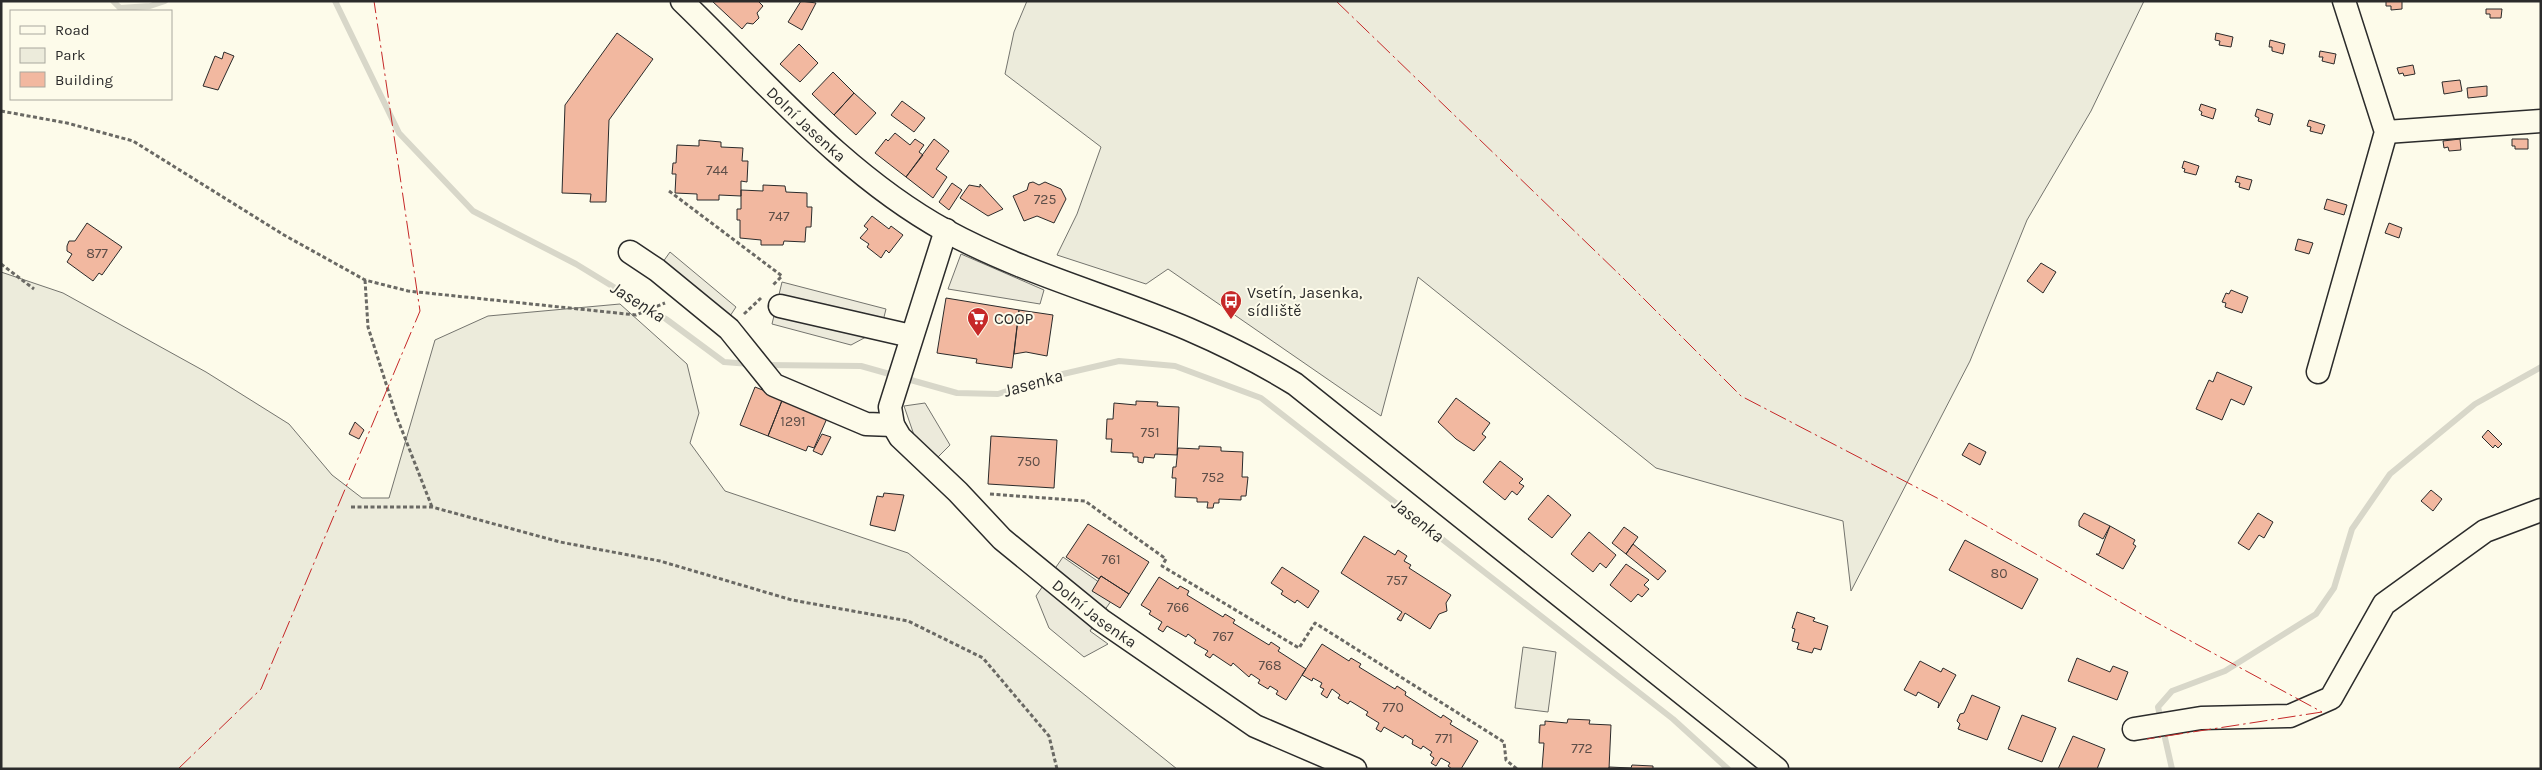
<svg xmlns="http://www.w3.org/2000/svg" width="2542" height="770" font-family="Karla,sans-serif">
	<rect width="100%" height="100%" fill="#fdfbea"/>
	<path fill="#ecebdb" stroke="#74746e" d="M1027 1H2144L2091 111 2027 220 1970 361 1851 591 1843 521 1656 468 1418 277 1381 416 1168 269 1146 284 1057 255 1077 214 1101 147 1005 74 1014 32Z
		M1 272 63 293 206 372 289 424 332 475 362 498H389L435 340 488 316 620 304 687 364 699 413 690 443 725 491 908 553 1177 769H1Z
		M1523 647 1556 652 1548 712 1515 708Z"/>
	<path fill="#eceadb" stroke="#74746e" d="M670 252 736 307 724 325 653 276Z
		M961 254 1044 290 1040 304 948 289Z
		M782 282 886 309 881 329 851 345 772 324Z
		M925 403 950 445 937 458 914 435 904 406Z
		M1063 557 1116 594 1090 631 1108 644 1084 657 1049 628 1036 596Z"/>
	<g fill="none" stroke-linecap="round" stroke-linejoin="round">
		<path stroke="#d8d7c9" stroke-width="6" d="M113 1 120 8 150 6 165 1
			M335 1 399 133 473 211 576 264 666 319 724 362 750 364
			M765 365 861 366 957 393 998 394 1050 377 1119 361 1175 366 1261 398 1673 719 1728 769
			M2172 769 2158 707 2172 691 2225 671 2316 614 2334 588 2352 529 2390 474 2475 404 2541 367"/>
	</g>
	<path fill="#f2b8a0" stroke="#2b2b2b" d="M712 1H758L763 6 757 13 759 18 753 24 747 23 742 29Z
		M801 1 816 3 802 30 788 22Z
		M2386 1H2402V9L2391 10V6H2386Z
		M2486 9H2502L2501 18H2490V14H2486Z
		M617 33 653 59 609 120 606 202H590L591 194 562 193 565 105Z
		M2216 33 2233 37 2231 47 2219 45 2220 41 2215 40Z
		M2270 40 2285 44 2283 54 2272 51V47H2269Z
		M799 44 818 63 800 82 780 64Z
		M2320 51 2336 54 2334 64 2322 61 2323 57H2319Z
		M224 52 234 56 218 90 203 86 215 56 222 59Z
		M2413 65 2415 74 2404 76 2403 73 2399 74 2397 68Z
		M833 72 854 93 834 115 812 94Z
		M2460 80 2462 91 2444 94 2442 82Z
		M2487 86V96L2468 98 2467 88Z
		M854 93 876 113 856 135 834 115Z
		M902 101 925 118 914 132 891 115Z
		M2201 104 2216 109 2213 119 2201 115 2202 112 2199 110Z
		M2257 109 2273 114 2270 125 2258 121 2259 118 2255 116Z
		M2309 120 2325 125 2322 134 2310 131 2311 127 2307 126Z
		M895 133 910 145 915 139 924 145 919 152 923 155 906 177 875 153 886 139 888 141Z
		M934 139 949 151 936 169 947 177 933 198 906 177Z
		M2460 139 2461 150 2449 151 2448 147 2444 148 2443 141Z
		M2512 139H2528V149H2515V146H2512Z
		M699 140 721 142V147L743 148 742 161H748L747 182 741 181V196L719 195V200H697V194L675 193 676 174H672L673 163H676L677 145 699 146Z
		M2184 161 2199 166 2196 175 2184 172 2185 169 2182 168Z
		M2237 176 2252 180 2249 190 2239 187 2240 183 2235 182Z
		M1033 182 1039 185 1045 182 1061 189 1066 199 1054 223 1037 216 1024 221 1013 196 1027 190 1029 183Z
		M952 183 962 190 949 210 939 202Z
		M980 184 1003 209 988 216 960 198 969 185 980 187Z
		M763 185 785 186 786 192 807 193V207H812L811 227H806L805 242 784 241 783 245H761V240L740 238V220H737V209H741V190L763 191Z
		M2327 199 2347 205 2344 215 2324 209Z
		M872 216 889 229 891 226 903 235 889 253 886 250 881 258 867 247 869 244 860 238 868 229 864 226Z
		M87 223 122 247 102 275 99 273 93 281 67 262 72 254 67 251V246L69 241H75Z
		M2389 223 2402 228 2399 238 2385 233Z
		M2298 239 2313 243 2309 254 2295 250Z
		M2041 263 2056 272 2043 293 2027 281Z
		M2231 290 2248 297 2242 313 2225 307 2226 303 2222 302 2226 293 2229 294Z
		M946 298 1019 310 1012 368 976 363 977 359 937 353Z
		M1019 310 1053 315 1047 356 1026 352 1014 354Z
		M2217 372 2252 387 2244 405 2231 399 2222 420 2196 409 2209 380 2213 382Z
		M755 387 783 398 768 436 740 425Z
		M783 398 828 416 814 448 808 446 806 451 768 436Z
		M1456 398 1490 423 1482 434 1486 437 1474 451 1456 439 1438 422Z
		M1136 401 1158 402 1157 406 1179 407 1177 455 1155 454 1154 458 1144 457 1143 463 1138 462V457H1133V453L1111 452 1112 439H1106L1107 419H1113L1114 403 1136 405Z
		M355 422 364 430 359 439 349 434Z
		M2488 430 2502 444 2498 448 2495 445 2493 448 2482 437Z
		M822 434 831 437 822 455 813 451Z
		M991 436 1057 440 1054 488 988 484Z
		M1969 443 1986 452 1980 465 1962 455Z
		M1199 446 1221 447V451L1243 452 1242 477H1248L1246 496H1241V500L1219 499V503H1214L1213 508H1207L1208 502H1197V498L1175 497 1176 478H1172L1173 467H1176L1178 448 1199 449Z
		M1500 461 1523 479 1519 483 1524 486 1517 495 1512 491 1505 500 1483 482Z
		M2431 490 2442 499 2433 511 2421 501Z
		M884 493 904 495 895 531 870 525 877 496 883 497Z
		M1548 495 1571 515 1552 538 1528 519Z
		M2084 513 2110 526 2103 539 2079 526V521Z
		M2258 513 2273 522 2264 538 2259 535 2249 550 2238 543Z
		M1088 524 1149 562 1129 594 1101 576 1099 579 1066 557Z
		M2110 526 2135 540 2133 544 2136 546 2123 569 2096 554H2099Z
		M1624 527 1638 537 1626 554 1612 543Z
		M1589 532 1616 555 1606 568 1600 563 1593 572 1571 554Z
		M1364 536 1395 555 1398 550 1407 556 1404 561 1411 565 1409 568 1451 595 1446 603 1447 611 1439 614 1430 629 1405 613 1401 621 1397 619 1402 612 1341 573Z
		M1965 540 2038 579 2022 609 1949 570Z
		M1633 544 1666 571 1658 580 1626 554Z
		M1626 564 1649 580 1644 585 1649 589 1642 597 1638 594 1631 602 1610 585Z
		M1282 567 1319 591 1308 608 1297 600 1295 603 1281 594 1283 591 1271 583Z
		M1101 576 1129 594 1120 608 1092 591Z
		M1159 577 1178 589 1180 586 1189 591 1187 595 1223 617 1225 614 1235 620 1233 623 1269 645 1271 642 1280 648 1278 651 1306 669 1286 700 1276 694 1278 691 1270 686 1268 689 1258 683 1260 680 1251 674 1249 677 1233 663 1231 666 1213 654 1210 658 1205 655 1208 651 1194 643 1196 640 1188 634 1186 637 1167 626 1163 632 1158 629 1162 622 1149 614 1151 611 1141 605Z
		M1797 612 1815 618 1813 621 1828 626 1821 650 1814 648 1812 653 1797 649 1799 643 1792 641 1795 629 1792 628Z
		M1322 644 1349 661 1351 658 1361 664 1359 667 1395 689 1397 686 1406 692 1405 695 1441 718 1443 715 1452 721 1450 724 1478 741 1461 769H1452L1448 766 1450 763 1441 758 1436 766 1431 763 1434 758 1430 755 1432 752 1423 746 1421 749 1412 744 1413 740 1405 735 1403 738 1384 727 1381 732 1376 729 1379 723 1366 715 1368 712 1350 701 1348 704 1338 698 1340 695 1332 689 1327 698 1321 694 1324 689 1320 687 1322 683 1313 678 1312 681 1302 675Z
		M2077 658 2110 672 2113 666 2128 672 2117 700 2068 681Z
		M1920 661 1941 672 1943 668 1956 675 1938 708 1939 703 1918 692 1916 696 1904 690Z
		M1972 695 2000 707 1987 740 1958 729 1960 724 1957 721 1960 714 1964 713Z
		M2022 715 2056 728 2042 762 2008 749Z
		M1568 719 1590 720 1589 724 1611 725 1609 769H1542L1544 743H1539L1540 725H1545V721L1567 723Z
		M2073 736 2105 749 2097 769H2058Z
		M1632 765 1653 766V769H1609V767L1631 768Z"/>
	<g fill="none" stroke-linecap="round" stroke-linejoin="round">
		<g stroke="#2b2b2b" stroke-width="25">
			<g id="minor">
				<path id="s1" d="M682 1C765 81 844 175 946 231 1023 273 1108 295 1188 329 1225 345 1261 363 1295 384L1777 769"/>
				<path d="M2386 132 2541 121"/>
				<path id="s2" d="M946 230 890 407 893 425 900 437 958 492 1002 539 1101 620 1255 726 1355 769"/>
				<path d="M630 252 657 270 729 329 774 385 866 424 893 425"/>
				<path d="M780 306 911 336"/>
				<path d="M2318 372 2386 132 2344 1"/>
				<path d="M2134 729 2201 718 2290 716 2331 698 2384 604 2485 531 2541 510"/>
			</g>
		</g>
		<path stroke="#6a6964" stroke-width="3" stroke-dasharray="4 2.5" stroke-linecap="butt" d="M1 111 67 123 133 141 284 235 365 280 408 291 636 315 665 303
			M669 191 782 276 772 286
			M1 264 34 289
			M365 280 368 327 396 415 432 507
			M744 314 761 298
			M990 494 1085 501 1166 559 1162 566 1299 648 1315 623 1504 742 1506 760 1517 769
			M351 507H432L560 542 660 561 792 600 908 621 983 658 1049 736 1057 769"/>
		<use href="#minor" stroke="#fdfbea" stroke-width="22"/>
		<path stroke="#c62828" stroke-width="1" stroke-dasharray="18 4 2.5 4" stroke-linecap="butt" d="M1336 1 1620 275 1741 396 1939 499 2150 619 2322 712 2147 739
			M178 769 261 689 420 311 374 1"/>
	</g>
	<defs>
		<g id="bus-pin" transform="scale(1.125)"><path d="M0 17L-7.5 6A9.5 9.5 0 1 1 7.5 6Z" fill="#c62828" stroke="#fdfbea"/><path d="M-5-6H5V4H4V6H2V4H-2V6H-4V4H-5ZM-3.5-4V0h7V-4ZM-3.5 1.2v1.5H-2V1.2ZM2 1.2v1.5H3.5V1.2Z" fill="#fff"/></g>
		<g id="supermarket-pin" transform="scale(1.125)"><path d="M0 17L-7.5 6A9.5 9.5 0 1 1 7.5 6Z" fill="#c62828" stroke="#fdfbea"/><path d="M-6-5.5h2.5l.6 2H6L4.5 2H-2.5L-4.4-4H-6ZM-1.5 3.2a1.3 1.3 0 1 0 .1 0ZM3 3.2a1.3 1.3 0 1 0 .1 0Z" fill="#fff"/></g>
	</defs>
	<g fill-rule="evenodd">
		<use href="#bus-pin" x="1231" y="301"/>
		<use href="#supermarket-pin" x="978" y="318"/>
	</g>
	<g text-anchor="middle" stroke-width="4" stroke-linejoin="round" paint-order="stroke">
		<g font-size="14" fill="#5d4e48">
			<text x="717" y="175">744</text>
			<text x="1045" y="204">725</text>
			<text x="779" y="221">747</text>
			<text x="97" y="258">877</text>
			<text x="793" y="426">1291</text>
			<text x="1150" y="437">751</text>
			<text x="1029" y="466">750</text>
			<text x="1213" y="482">752</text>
			<text x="1111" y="564">761</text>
			<text x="1999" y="578">80</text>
			<text x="1397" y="585">757</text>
			<text x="1178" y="612">766</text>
			<text x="1223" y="641">767</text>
			<text x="1270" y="670">768</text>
			<text x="1393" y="712">770</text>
			<text x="1444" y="743">771</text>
			<text x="1582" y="753">772</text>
		</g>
		<g font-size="16" fill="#2b2b2b" stroke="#fdfbea">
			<text dy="6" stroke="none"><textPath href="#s1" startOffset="175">Dolní Jasenka</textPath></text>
			<text dy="6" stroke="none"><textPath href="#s2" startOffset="481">Dolní Jasenka</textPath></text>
		</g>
		<g font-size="16" fill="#2b2b2b" stroke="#fdfbea" text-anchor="start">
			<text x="1247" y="298">Vsetín, Jasenka,<tspan x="1247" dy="18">sídliště</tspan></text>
			<text x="994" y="324">COOP</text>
		</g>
		<g font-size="18" font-style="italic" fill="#2b2b2b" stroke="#fdfbea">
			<text transform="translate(638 302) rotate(32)" y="6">Jasenka</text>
			<text transform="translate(1033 383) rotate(-16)" y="6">Jasenka</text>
			<text transform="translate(1418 520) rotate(38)" y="6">Jasenka</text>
		</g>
	</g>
	<rect width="2542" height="770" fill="none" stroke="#2b2b2b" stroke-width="5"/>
	<rect x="10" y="10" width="162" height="90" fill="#fdfbea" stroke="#a9a89e"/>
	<rect x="20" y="26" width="25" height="8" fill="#fdfbea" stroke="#a9a89e"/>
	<text x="55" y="35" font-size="15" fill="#2b2b2b">Road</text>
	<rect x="20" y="48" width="25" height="15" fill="#ecebdb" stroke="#a9a89e"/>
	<text x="55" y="60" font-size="15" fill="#2b2b2b">Park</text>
	<rect x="20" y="72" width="25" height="15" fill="#f2b8a0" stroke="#a9a89e"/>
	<text x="55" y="85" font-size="15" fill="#2b2b2b">Building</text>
</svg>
